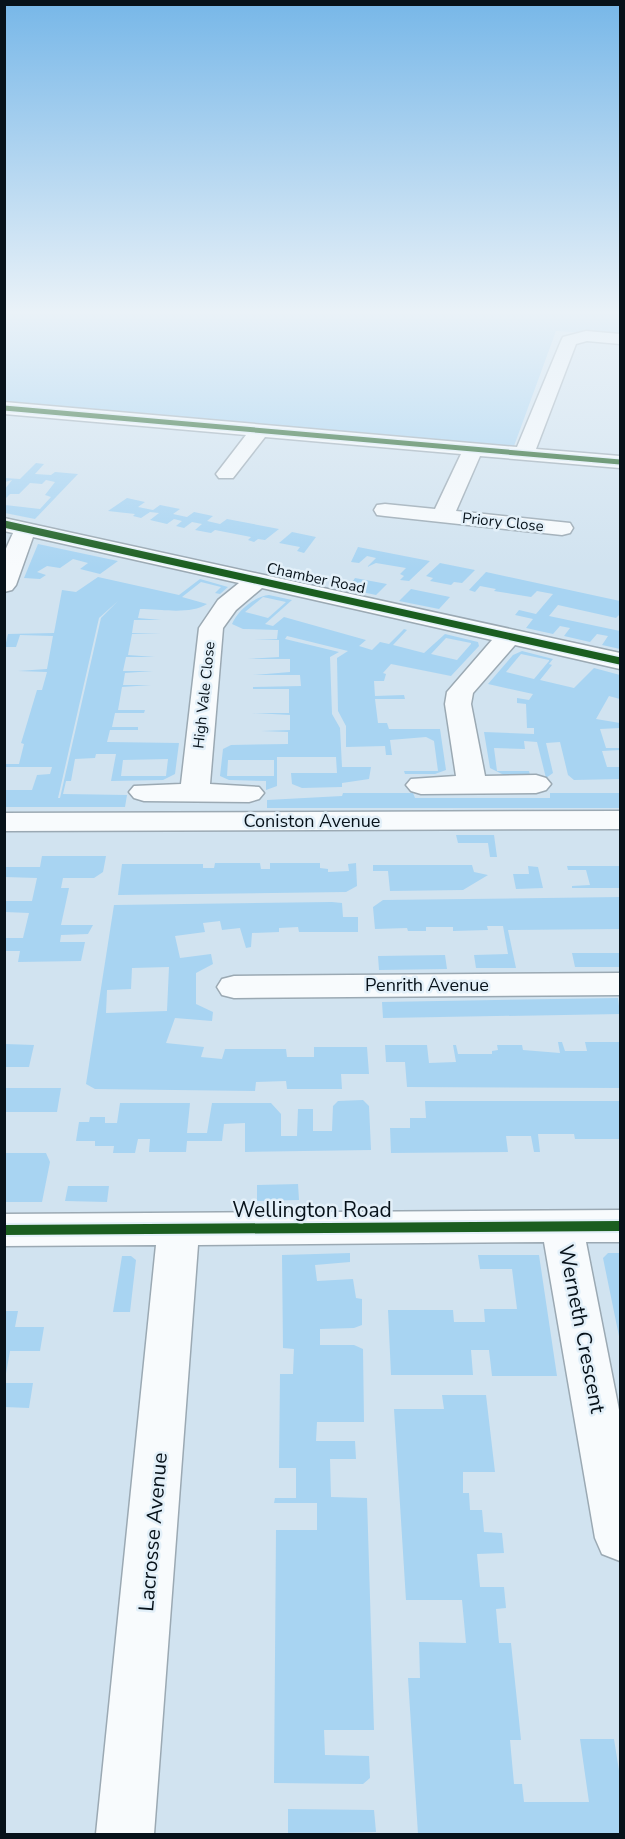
<svg xmlns="http://www.w3.org/2000/svg" width="625" height="1839" font-family="'Nunito Sans',sans-serif">
	<rect width="100%" height="100%" fill="#d1e3f0"/>
	<path fill="#a8d4f2" fill-rule="evenodd" d="M5 311H620V335L556 331 514 446 5 402Z
		M36 463 44 464 35 474 51 475 55 472 78 474 35 519 5 513V505L40 509 51 497 45 495 55 482 46 480 42 484 30 483 19 494H10L5 499V489L12 480 5 482V478L20 479Z
		M127 498 145 502 138 507 153 510 160 505 180 509 173 514 187 517 194 512 213 516 207 521 220 524 227 519 279 529 265 540 258 539 254 542 248 540 251 537 215 530 211 533 195 530 202 524 192 522 184 528 176 526 182 521 174 519 167 524 150 520 159 513 150 512 141 518 133 516 135 514 108 511Z
		M292 532 316 537 304 553 297 551 300 547 279 543Z
		M38 544 118 561 100 574 80 569 88 563 73 559 60 568 47 566 37 572 46 575 40 579 24 578Z
		M358 547 430 561 409 581 400 580 404 576 400 574 406 568 376 563 367 567 376 558 367 556 359 563 351 562Z
		M440 563 475 570 462 583 454 582 451 585 430 581 433 578 426 576Z
		M486 572 620 601V614L616 618 558 605 549 616 620 631V649L602 645 608 636 597 634 590 642 564 636 570 628 560 626 553 634 526 628 533 619 515 615 519 610 536 614 553 594 537 591 531 597 494 591 496 589 480 586 475 592 469 590Z
		M98 577 179 595 200 579 228 587 220 594 215 593 221 587 201 582 182 597 207 604C190 615 160 609 140 609L138 618 161 620H134L132 633H161L132 634 128 655 155 657H126L123 671H153L125 673 123 685H151L122 687 118 710H145L144 713H115L112 727H138V730H110L107 742 179 743 175 774 163 780 111 781 116 754H96L95 758 75 759 71 781H66L63 794 127 795 125 807H5V790H32L37 775 50 774 52 767H5V764H19L24 744 21 743 22 740 37 690H42L47 672 18 671 47 669 53 636 20 635 16 647H5L8 634 54 633 62 590 76 592ZM118 601 101 618 60 798H58L99 618ZM168 759 166 776H121L123 760Z
		M355 578 387 584 376 595 348 589Z
		M411 589 450 597 439 609 399 601Z
		M269 595 292 600 265 624 273 626 284 617 366 640 359 646 372 650 380 642 389 644 404 629 407 630 393 645 424 653 445 634 478 642 479 646 451 676 391 664 383 673 386 674 384 681H374L375 696 404 695 405 699H375L378 723H387L389 729H440L446 770 435 774H405L404 771H438L434 741 426 737 390 740 392 755H386L385 746 346 747V726L338 711 337 658 348 651 287 636 285 639 339 652 330 657 332 714 340 728 342 767H371L369 779 342 783V787L302 788 292 784 291 773H337L336 757H277V786L266 790V781L229 780 220 776 223 749 231 745 288 744V732L261 731 290 730V715L252 713H289V689H253V687L301 686 300 675H253L290 672V659H248L279 657V640L253 639H277L278 630 243 629 232 624C237 611 255 596 269 595ZM263 597 286 602 268 618 245 612ZM446 638 471 643V644L457 660 431 654ZM228 760H274V776H227Z
		M522 651 553 659 549 664 552 665 540 680 574 688 594 668 620 675V699L609 696 596 719 620 723V728L600 729 606 748H620V750L602 751 607 767H620V779L574 780 568 775 560 742 546 743 553 773 546 778 537 742 524 741 525 749 494 748 497 771H529L530 775H504L490 768 484 732 534 734V728H527L526 704 517 703V698L529 700 533 694 488 684 513 655ZM521 654 549 660V661L534 679 506 672Z
		M343 793H413L415 798H550V793H620V808H267V800L342 796Z
		M456 835H494L497 857H490L488 843H458Z
		M42 856H106L103 872 94 878H63L61 888H69L61 925H93L88 934 61 935 60 942H85L81 961 18 962 20 951H5V938H23L29 913 5 912V901H32L37 878 5 877V867H40Z
		M215 863H260L261 869H270V863H320V868L328 869V872L349 871 348 864 356 863 357 886 346 892 118 895 122 864H203V868H214Z
		M373 865H472L474 872 488 875 463 890 390 891 388 871H373Z
		M528 866 538 867 543 888 516 889 513 874H529Z
		M567 866H620V888H572V886L590 885 586 870H568Z
		M620 897V929L508 930 516 968H476L474 955 508 954 503 926H487L488 930 453 931V927H426V931H408L407 928 375 929 373 907 383 900Z
		M332 902 342 903 343 917H358V932H299L298 927 279 928V932L252 933 251 947 246 948 240 928 222 930 220 921 203 923 205 932 175 936 180 958 211 954 213 964 196 973V1004L213 1012 212 1021 175 1018 166 1043 204 1047 201 1057 222 1059 225 1049H286L287 1057H314V1047H367L369 1074H341L342 1089H287L286 1081 256 1082 255 1091 95 1089 86 1084 114 905ZM169 967 167 1011 106 1013 107 990 131 989 132 968Z
		M572 953H620V967H575Z
		M445 955 447 969 379 970 378 956Z
		M618 998 620 1014 383 1018 382 1002Z
		M558 1042H562L565 1051H587L585 1042H620V1088L407 1087 405 1062H386L385 1045H427L429 1063 456 1062 453 1045H456L458 1054H492V1051L498 1050 497 1045H522L523 1050 560 1053Z
		M5 1044 34 1045 29 1067H5Z
		M5 1088H61L57 1112H5Z
		M363 1100 369 1106 371 1150 245 1152V1123L224 1124 222 1141H187L186 1152H149L150 1139H138L135 1153H113L114 1146H95V1141H76L79 1122H89L90 1117H105V1123H117L120 1103H190L187 1133H207L212 1103H271L281 1114V1136H297L298 1109H313V1131H332L333 1106 338 1101Z
		M425 1101H620V1139H575L574 1134H538L540 1152H534L531 1136H506L508 1152 391 1153 390 1128H410V1118H426Z
		M5 1153H46L50 1162 42 1202H5Z
		M298 1184 299 1200 257 1201V1185Z
		M68 1186H109L107 1202 65 1201Z
		M350 1253V1262L315 1265 317 1281 353 1279 356 1298 362 1299V1325L354 1328 320 1329V1345H354L363 1349 364 1422H317L316 1441H355L356 1459H330L331 1497 367 1498 374 1730H324L325 1755 369 1756 370 1778 363 1784 274 1783 276 1530H317V1503H274L275 1498H296V1468H279L280 1374H293L294 1349 283 1348 282 1255Z
		M608 1253H620V1341L603 1258Z
		M478 1255H539L557 1376H492L489 1350H471L473 1375H391L388 1310H453L454 1322H485L484 1309H517L512 1269H480Z
		M122 1256H131L136 1260 130 1312H113Z
		M5 1311H18L15 1327H44L40 1351H10L5 1379Z
		M5 1383H33L29 1408 5 1407Z
		M442 1395H486L495 1472H463V1493H469L470 1510H482L484 1532 502 1533 504 1553 477 1554 480 1587H504L506 1608 496 1609 499 1643H511L521 1740H510L514 1784H522L524 1802H589L580 1739H614L620 1777V1834H418L408 1678H420L419 1642 466 1643 462 1600H406L394 1409H444Z
		M288 1809 374 1810 376 1832 288 1834Z"/>
	<g fill="none" stroke-linecap="round" stroke-linejoin="round">
		<g stroke="#9ba9b3" stroke-width="3">
			<path id="minor" d="M586 331 620 334V344L587 341 576 344 536 449 620 456V468L480 456 456 511 570 523 573 528 570 533 562 535 385 516 377 515 374 510 377 505 385 504 435 509 461 454 265 437 233 478H219L216 474 246 435 4 414V402L517 447 561 341 563 337Z
				M4 518 620 653V669L515 645 473 693 471 704 485 776 536 775 546 778 551 784 546 790 536 793 421 794 411 791 406 785 411 779 456 776 445 704 447 692 492 640 262 588 236 610 223 628 210 784 259 787 264 793 259 799 249 802 144 801 134 798 129 792 134 786 181 784 199 628 218 600 239 583 33 537 16 585 12 590 4 592V553L13 533 4 531Z
				M620 811V829L4 831V813Z
				M620 973V995L234 998 222 995 217 987 222 979 234 976Z
				M620 1210V1242H586L620 1415V1561L602 1554 595 1538 544 1242 198 1245 154 1834H96L156 1245 4 1246V1214Z"/>
		</g>
		<use href="#minor" fill="#f8fbfd" fill-rule="evenodd"/>
		<g stroke="#e3f0f9" stroke-width="8">
			<path id="cycleway-far2" d="M4 408 620 462"/>
		</g>
		<g stroke="#e3f0f9" stroke-width="10">
			<path id="cycleway-far1" d="M4 524 620 661"/>
		</g>
		<g stroke="#e3f0f9" stroke-width="14">
			<path id="cycleway" d="M4 1230 620 1226"/>
		</g>
		<use href="#cycleway-far2" stroke="#1b5e20" stroke-width="5"/>
		<use href="#cycleway-far1" stroke="#1b5e20" stroke-width="7"/>
		<use href="#cycleway" stroke="#1b5e20" stroke-width="10"/>
	</g>
	<linearGradient id="sky" x2="0" y2="1"><stop stop-color="#77b7e8"/><stop offset="0.55" stop-color="#eaf2f8"/><stop offset="1" stop-color="#eaf2f8" stop-opacity="0"/></linearGradient>
	<rect width="625" height="568" fill="url(#sky)"/>
	<g text-anchor="middle" stroke-width="5" stroke-linejoin="round" paint-order="stroke">
		<g font-size="15" fill="#07121a" stroke="#e3f0f9">
			<text transform="translate(503 522) rotate(6)" y="5">Priory Close</text>
			<text transform="translate(316 578) rotate(12)" y="5">Chamber Road</text>
			<text transform="translate(204 695) rotate(-84)" y="5">High Vale Close</text>
		</g>
		<g font-size="18" fill="#07121a" stroke="#e3f0f9">
			<text x="312" y="827">Coniston Avenue</text>
			<text x="427" y="991">Penrith Avenue</text>
		</g>
		<g font-size="21" fill="#07121a" stroke="#e3f0f9">
			<text x="312" y="1217">Wellington Road</text>
			<text transform="translate(582 1329) rotate(79)" y="7">Werneth Crescent</text>
			<text transform="translate(153 1532) rotate(-85)" y="7">Lacrosse Avenue</text>
		</g>
	</g>
	<rect width="625" height="1839" fill="none" stroke="#07121a" stroke-width="12"/>
</svg>
